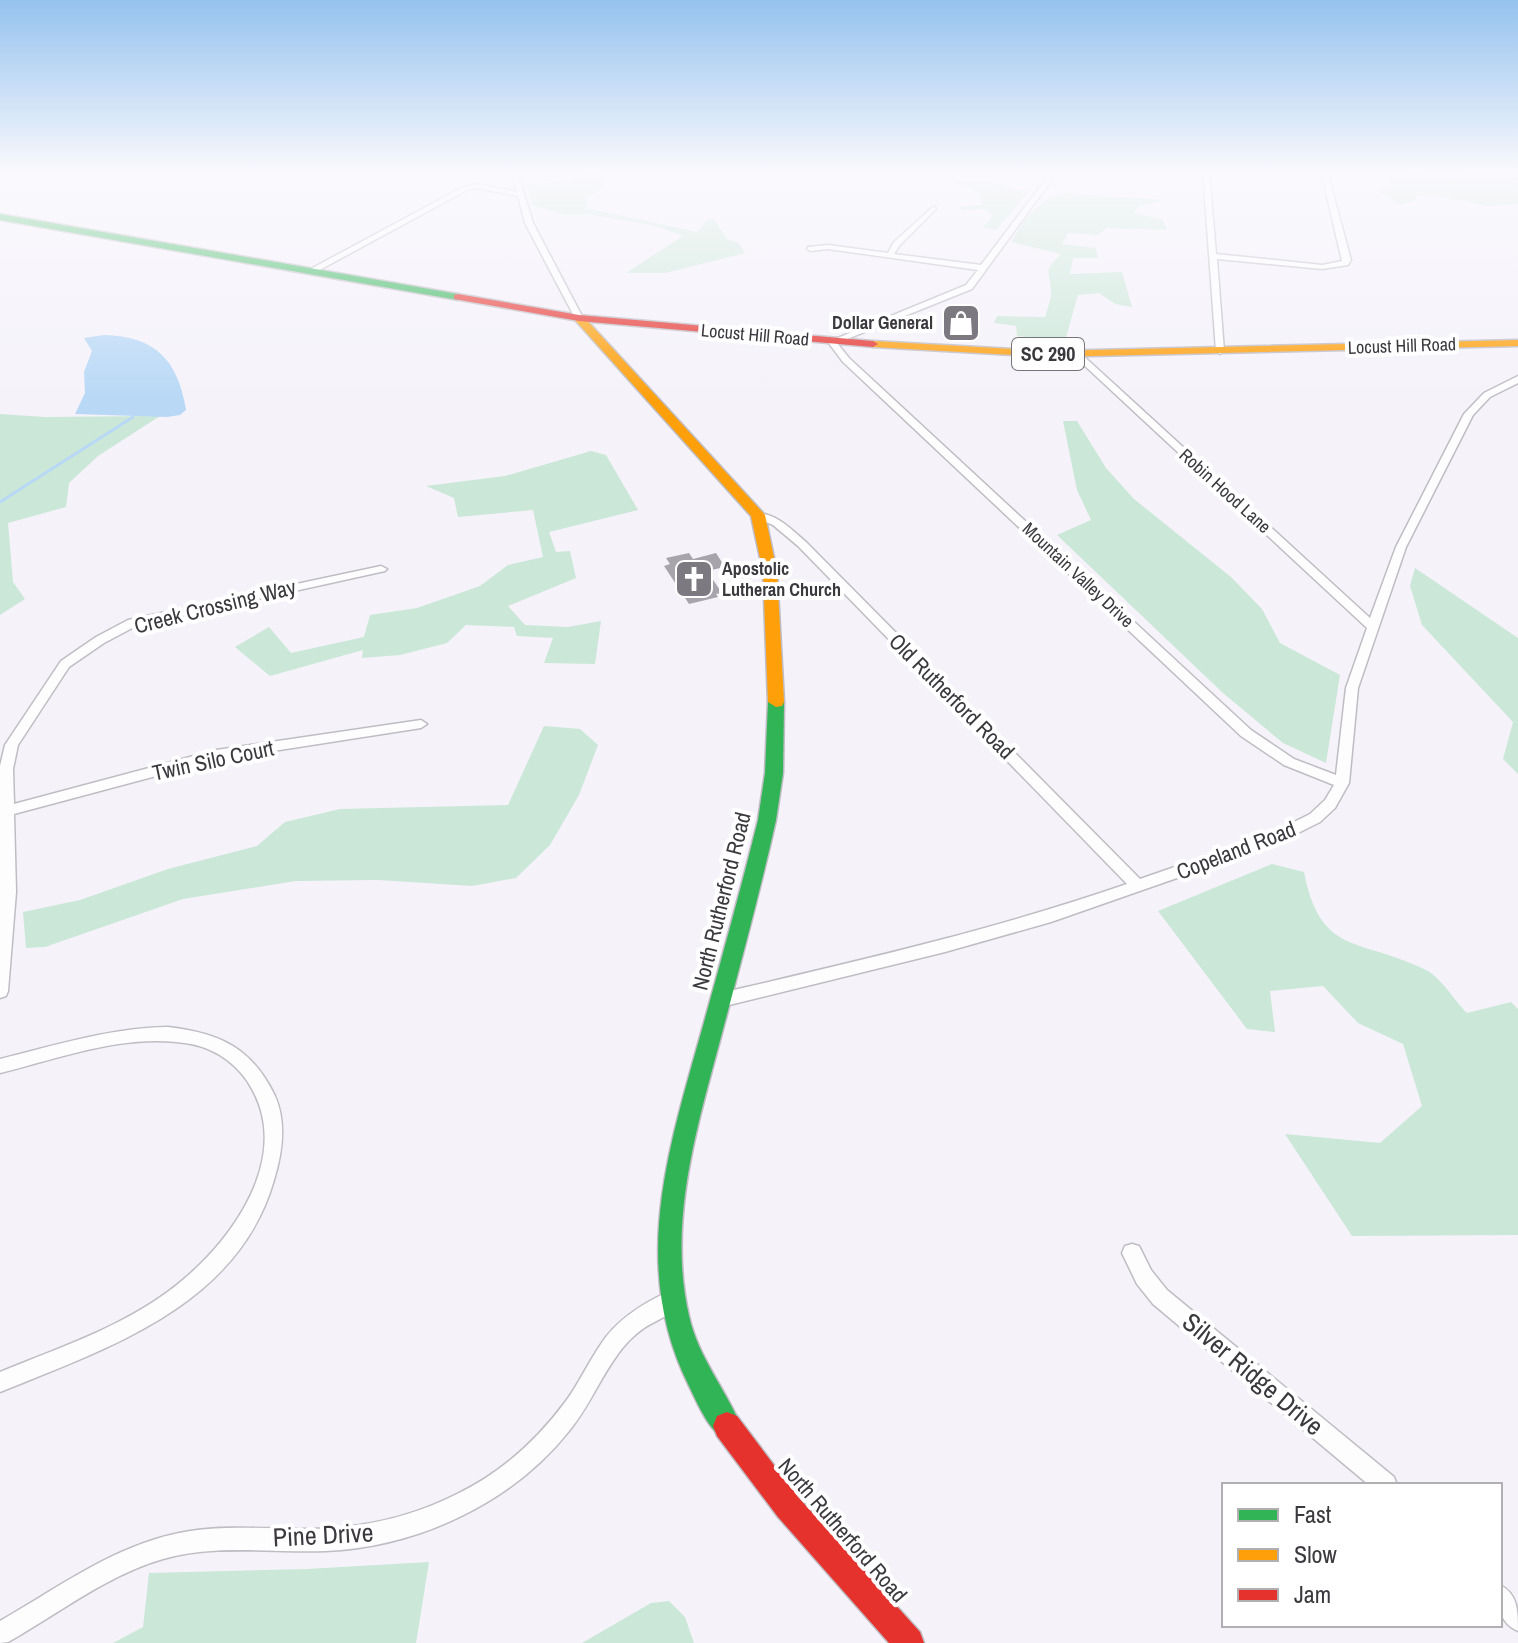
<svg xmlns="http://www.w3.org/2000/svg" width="1518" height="1643" font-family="'Archivo Narrow',sans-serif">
	<rect width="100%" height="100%" fill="#f5f2fa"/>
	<path fill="#cae7d7" d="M582 171H602L604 187 588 198 586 208 697 232 707 220 713 218 728 240 739 243 745 253 665 273H626L683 236 656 226 588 214 566 215 532 205 527 185 572 181Z
		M1459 171 1518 173V204L1489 206 1437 196H1415L1417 200 1400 205 1376 190 1391 188 1389 176 1413 174 1458 179Z
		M958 182H986L1028 192 996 230 983 228 993 215 984 209 961 210 960 207 982 205 980 195 970 188 954 184Z
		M1063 193 1165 200 1140 206 1133 212 1163 220 1167 230 1107 228 1098 235 1068 233 1062 244 1096 248 1098 258H1073L1070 274 1122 272 1132 307 1115 304 1099 293 1078 295 1065 341 1017 336 1016 326 994 323 997 316 1045 317C1047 309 1052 298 1051 290 1049 267 1043 273 1061 254L1011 242C1022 222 1040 198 1063 193Z
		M0 414 45 417 160 416 98 456 69 483 66 507 8 523 13 582 25 599 0 615Z
		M1063 421H1077L1106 468 1134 499 1231 577 1262 609 1280 643 1340 675 1326 763 1283 743 1223 693 1057 535 1091 520 1077 490Z
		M591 451 606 455 638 510 549 532 556 552 570 551 576 578 508 606 525 625 568 627 601 621 595 664 544 663 553 638 517 636 514 627 466 625 447 643 400 655 362 658 363 650 270 676 235 647 269 627 291 653 364 637 370 615 417 608 480 586 508 565 543 557 533 510 458 517 454 498 426 486 505 476Z
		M1415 568 1518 638V774L1503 759 1513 722 1422 625 1410 586Z
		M544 726 580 729 598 745 579 795 550 845 516 878 472 886 378 880 296 881 183 899 45 947 26 948 23 912 80 900 168 869 257 846 285 822 340 809 508 805Z
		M1272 864 1304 872C1320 956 1360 938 1424 969 1440 976 1454 1000 1467 1013L1511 1002 1518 1009V1235L1352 1236 1285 1134 1380 1143 1422 1106 1403 1044 1358 1023 1323 986 1270 991 1275 1032 1247 1029 1158 911Z
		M429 1562 416 1643H113L143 1627 149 1573 307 1569Z
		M669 1601 685 1617 694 1643H582L651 1603Z"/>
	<path fill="#b8d8f6" d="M104 335C154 336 178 359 186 410L180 415 167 417 75 414 85 393 84 372 92 351 84 338Z"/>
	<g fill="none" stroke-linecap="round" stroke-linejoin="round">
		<path stroke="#b8d8f6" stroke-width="3" d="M0 502 133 417"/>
	</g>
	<path fill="#a7a5ab" d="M948 314 978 316 974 333 944 330Z
		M689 553 693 559 716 553 725 567 707 571 722 593 716 594 718 597 689 604 664 566 670 564 666 558Z"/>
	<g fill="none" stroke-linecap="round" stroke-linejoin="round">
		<g stroke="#bfbdc3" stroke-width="3">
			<path id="street" d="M511 171H517L533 223 583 318 582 320 575 318 525 223 518 196 477 188 467 190 314 273 307 271 463 187 477 184 517 192Z
				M1052 171H1058L972 289 837 343 849 358 1251 730 1294 759 1336 775 1346 688 1367 628 1071 353 1078 351 1370 618 1396 547 1464 414 1484 393 1518 376V383L1490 397 1473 415 1406 547 1358 688 1349 783 1335 808 1320 822 1280 842 1051 922 945 952 721 1007 715 1005 713 1000 715 995 721 993C858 961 994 930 1127 884L798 546 773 525 754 517V513C775 512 791 529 806 542L1140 879 1270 834 1310 814 1325 800 1334 785 1284 765 1241 736 843 362 828 342 966 285 978 270 828 249 811 251 807 249 808 247 828 245 888 253 894 242 934 206 936 209 900 245 894 254 981 265Z
				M1203 171H1209L1216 254 1322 265 1342 261 1321 171H1327L1351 260 1348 265 1322 269 1217 259 1224 351 1220 354 1216 351Z
				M381 566 387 569 385 571 136 626 104 643 69 667 18 745 13 769 14 804 216 750 421 720 427 724 421 728 216 760 14 814 16 892 8 991 6 996 0 998V766L5 745 61 661 96 637 128 620Z
				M168 1027C220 1033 252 1048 275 1096 287 1123 282 1154 274 1180 238 1306 108 1348 0 1392V1372C63 1346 132 1324 184 1279 235 1236 290 1157 252 1089 240 1066 217 1049 191 1044 127 1032 61 1058 0 1073V1059C56 1045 110 1028 168 1027Z
				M1132 1244 1139 1246 1151 1270 1167 1290 1394 1477 1397 1485H1369L1153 1304 1137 1284 1122 1253 1125 1246Z
				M672 1290 679 1293 682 1300C676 1314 656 1320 644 1328 634 1335 625 1344 618 1354 600 1378 589 1407 569 1431 512 1503 418 1547 326 1551 272 1553 216 1544 163 1559 107 1575 58 1614 8 1642L0 1643V1621C61 1586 119 1542 190 1531 228 1525 267 1529 305 1529 357 1529 410 1518 457 1494 501 1473 537 1440 566 1401 579 1383 588 1363 601 1344 617 1319 645 1302 672 1290Z
				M1500 1585C1518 1594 1518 1611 1518 1631 1497 1622 1500 1605 1500 1585Z"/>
		</g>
		<g stroke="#bfbdc3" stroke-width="3">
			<path id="fast" d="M0 214 458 294 463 297 458 300 0 220Z
				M776 697 784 702 783 773 776 820C760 892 741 962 722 1033 698 1124 667 1221 689 1316 698 1357 725 1388 741 1426L737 1436 727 1440C709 1432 698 1404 689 1386 629 1266 669 1147 703 1026 722 957 741 889 758 820L765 773 768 702Z"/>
		</g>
		<g stroke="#bfbdc3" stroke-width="3">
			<path id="slow" d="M575 316H583L765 515 777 572 784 702 782 706 776 707 768 702 763 572 751 516 575 320Z
				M1518 340V346L1050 357 873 347 868 344 873 341 1050 351Z"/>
		</g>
		<g stroke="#bfbdc3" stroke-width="3">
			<path id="jam" d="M458 294 579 315 873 341 878 344 873 347 579 321 454 299V295Z
				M727 1412 737 1416 798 1497 920 1632 924 1643H889L778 1517 717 1436 713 1426 717 1416Z"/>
		</g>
		<use href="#street" fill="#fefdfe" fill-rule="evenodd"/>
		<use href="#fast" fill="#30b455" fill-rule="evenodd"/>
		<use href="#slow" fill="#ff9f0a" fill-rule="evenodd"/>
		<use href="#jam" fill="#e5322d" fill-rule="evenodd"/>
	</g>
	<linearGradient id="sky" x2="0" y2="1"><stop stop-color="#95c2ee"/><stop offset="0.43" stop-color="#faf9fd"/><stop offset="1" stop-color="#faf9fd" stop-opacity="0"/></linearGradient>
	<rect width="1518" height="401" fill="url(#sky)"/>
	<defs>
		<g id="shop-square" transform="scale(2)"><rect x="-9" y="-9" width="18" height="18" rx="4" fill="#7c7980" stroke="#fff"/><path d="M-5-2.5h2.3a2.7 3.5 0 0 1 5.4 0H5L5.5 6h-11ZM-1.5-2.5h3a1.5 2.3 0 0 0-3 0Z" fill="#fff"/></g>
		<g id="church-square" transform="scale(2)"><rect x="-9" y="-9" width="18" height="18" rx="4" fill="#7c7980" stroke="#fff"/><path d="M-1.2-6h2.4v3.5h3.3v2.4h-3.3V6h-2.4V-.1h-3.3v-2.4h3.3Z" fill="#fff"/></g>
	</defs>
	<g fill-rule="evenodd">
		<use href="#shop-square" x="961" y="323"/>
		<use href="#church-square" x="694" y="579"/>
	</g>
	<g text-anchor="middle" stroke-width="8" stroke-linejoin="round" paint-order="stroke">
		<g font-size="18" font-weight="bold" fill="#3b383e" stroke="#fff" text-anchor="end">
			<text x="933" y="329">Dollar General</text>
			<text x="722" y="575" text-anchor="start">Apostolic<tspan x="722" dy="21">Lutheran Church</tspan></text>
		</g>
		<g font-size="18" fill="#3b383e" stroke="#fff">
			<text transform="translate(755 335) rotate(5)" y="6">Locust Hill Road</text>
			<text transform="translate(1402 346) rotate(-2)" y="6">Locust Hill Road</text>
			<text transform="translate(1225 491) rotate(42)" y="6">Robin Hood Lane</text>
			<text transform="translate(1078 575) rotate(43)" y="6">Mountain Valley Drive</text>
		</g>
		<rect fill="#fff" stroke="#767478" stroke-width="2" x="1012" y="338" width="72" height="32" rx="6"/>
		<g font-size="20" font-weight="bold" fill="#3b383e">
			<text x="1048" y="361">SC 290</text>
		</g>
		<g font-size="22" fill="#3b383e" stroke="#fff">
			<text transform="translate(215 606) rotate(-14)" y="8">Creek Crossing Way</text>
			<text transform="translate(952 696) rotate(45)" y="8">Old Rutherford Road</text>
			<text transform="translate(213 760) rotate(-12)" y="8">Twin Silo Court</text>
			<text transform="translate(1236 850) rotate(-21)" y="8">Copeland Road</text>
			<text transform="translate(721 901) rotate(-76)" y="8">North Rutherford Road</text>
			<text transform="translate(843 1530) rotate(49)" y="8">North Rutherford Road</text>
		</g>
		<g font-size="26" fill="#3b383e" stroke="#fff">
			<text transform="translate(1253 1374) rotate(40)" y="9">Silver Ridge Drive</text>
			<text transform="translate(323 1535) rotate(-3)" y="9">Pine Drive</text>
		</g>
	</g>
	<rect x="1222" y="1483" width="280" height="144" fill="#ffffff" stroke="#b1afb2" stroke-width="2"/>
	<rect x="1238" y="1509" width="40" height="12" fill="#30b455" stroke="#b1afb2" stroke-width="2"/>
	<text x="1294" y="1523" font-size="24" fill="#3b383e">Fast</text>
	<rect x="1238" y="1549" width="40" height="12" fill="#ff9f0a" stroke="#b1afb2" stroke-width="2"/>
	<text x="1294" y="1563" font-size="24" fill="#3b383e">Slow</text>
	<rect x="1238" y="1589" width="40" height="12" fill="#e5322d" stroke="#b1afb2" stroke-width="2"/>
	<text x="1294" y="1603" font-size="24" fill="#3b383e">Jam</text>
</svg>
